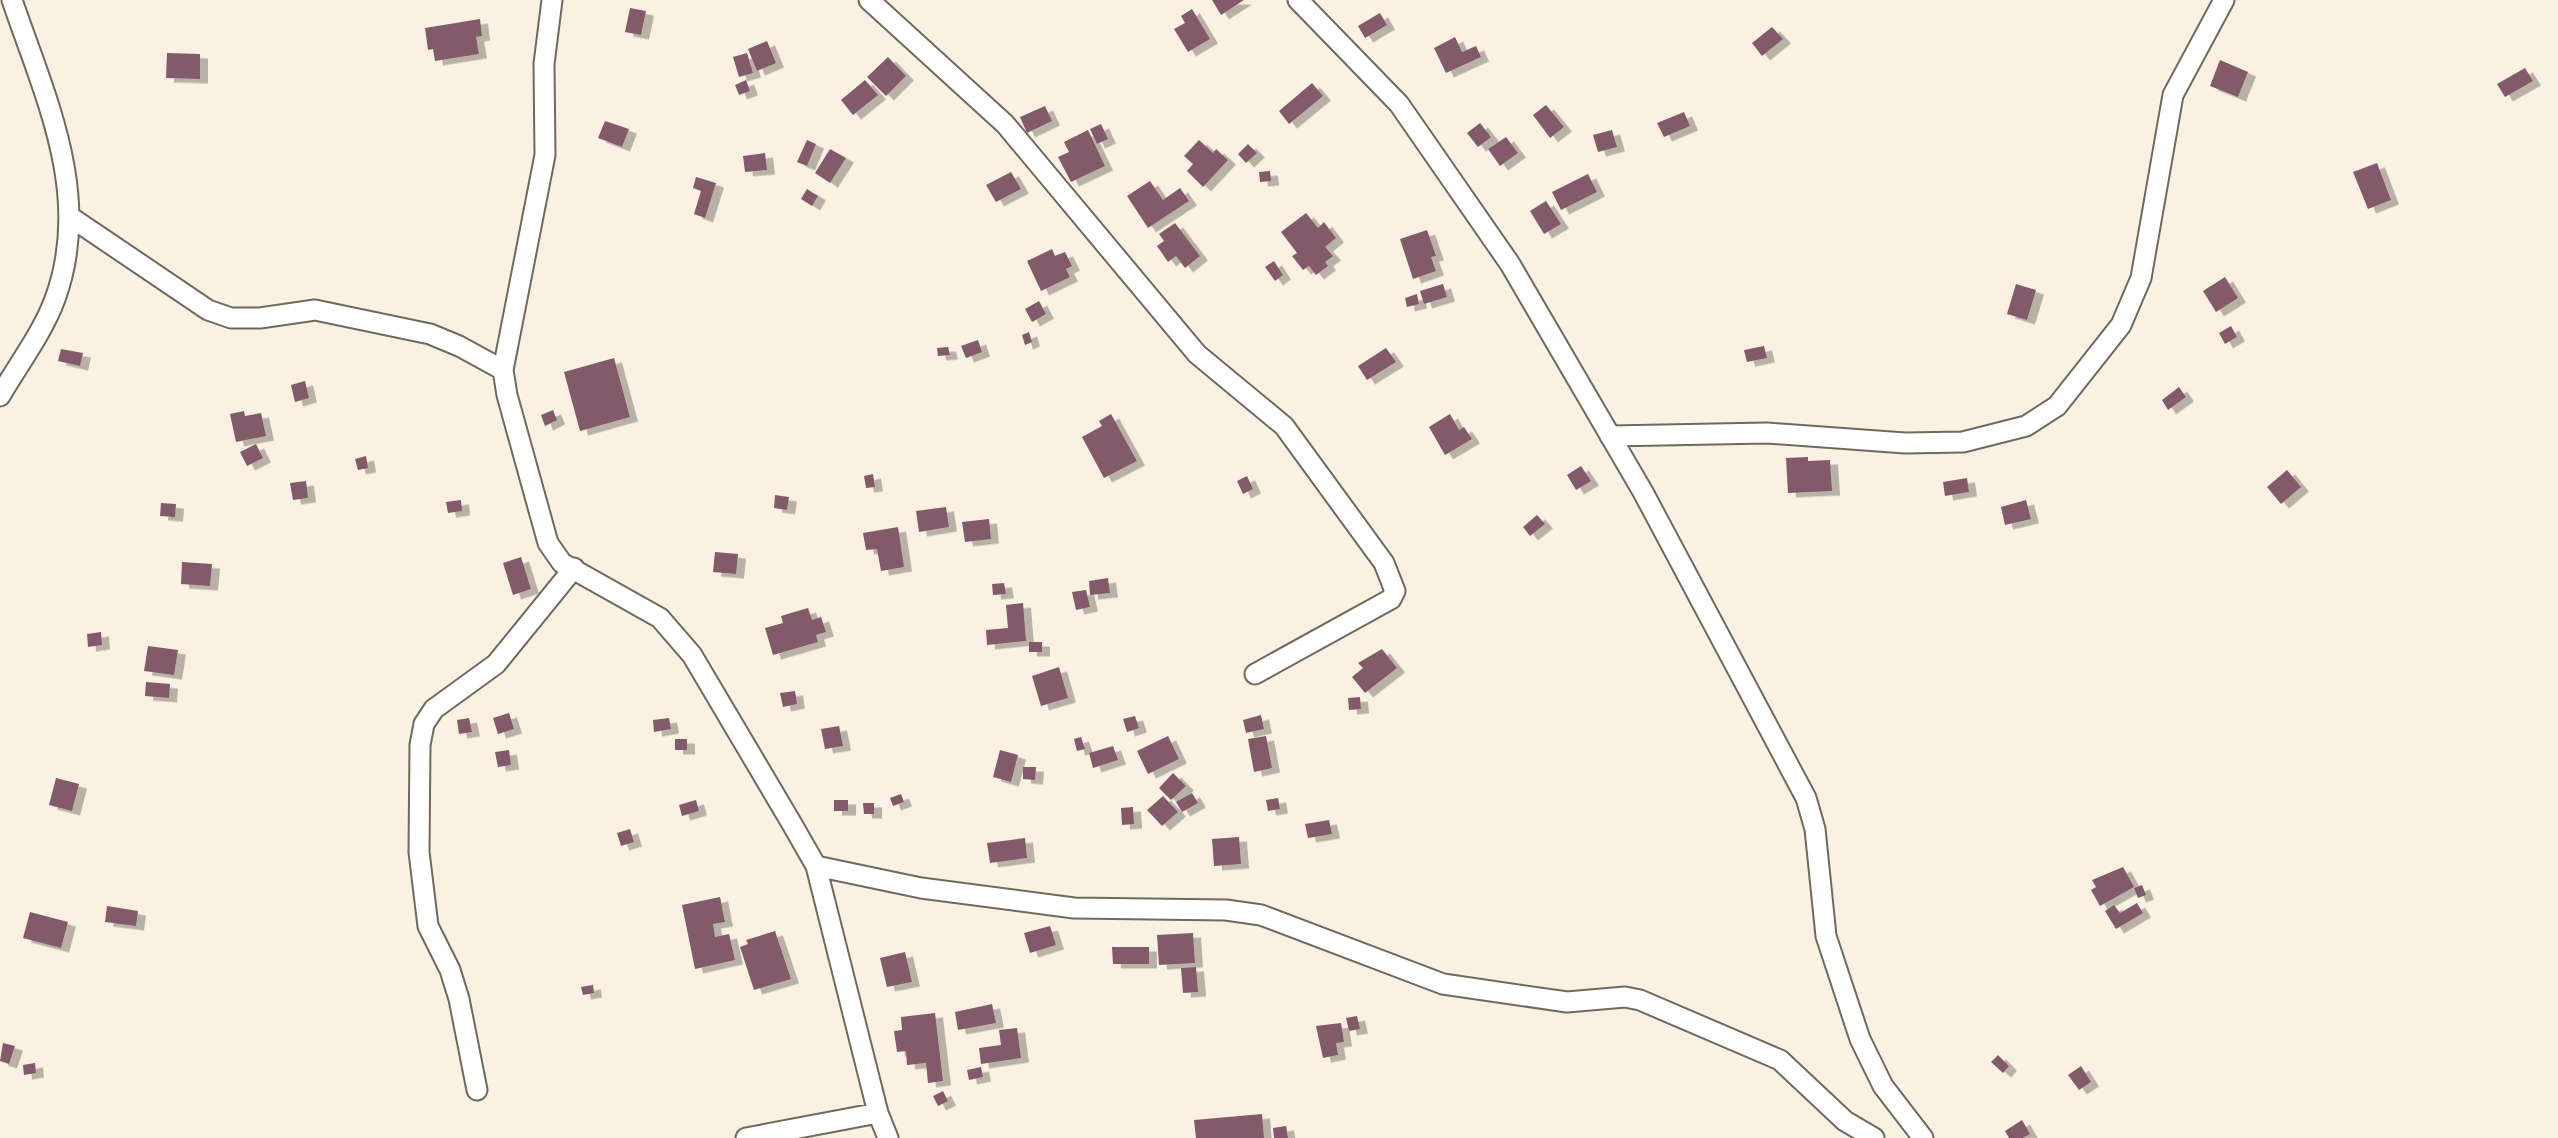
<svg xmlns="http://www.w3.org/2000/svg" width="2558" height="1138" font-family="'Open Sans',sans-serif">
	<defs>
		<filter id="shadow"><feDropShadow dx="8" dy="4.5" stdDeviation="0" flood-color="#0004"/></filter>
	</defs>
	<rect width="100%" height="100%" fill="#faf1e3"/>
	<path fill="#825a69" filter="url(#shadow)" d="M1212 0H1244L1221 15Z
		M630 8 646 11 641 35 625 32Z
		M1192 9 1210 39 1188 52 1174 29 1185 23 1181 16Z
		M1380 13 1387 25 1365 38 1358 26Z
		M480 19 482 36 476 37 479 54 435 61 433 49 428 50 425 28Z
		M1772 27 1783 39 1762 56 1752 43Z
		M1455 37 1462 52 1476 46 1481 57 1446 73 1434 48Z
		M767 41 776 63 757 71 748 49Z
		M167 53 200 54V79L166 78Z
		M747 53 753 73 739 77 733 57Z
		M888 57 906 76 886 96 867 77Z
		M2220 60 2248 72 2238 97 2210 86Z
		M2525 68 2533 81 2505 97 2497 84Z
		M746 80 750 91 739 95 735 85Z
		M865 80 878 95 853 115 841 100Z
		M1312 83 1323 96 1289 124 1279 111Z
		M1546 105 1564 127 1550 138 1533 115Z
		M1045 106 1052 121 1027 133 1020 117Z
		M1684 112 1690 126 1664 137 1657 123Z
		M605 121 629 129 622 147 598 138Z
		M1480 123 1491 137 1478 147 1467 133Z
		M1101 124 1108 139 1097 144 1090 129Z
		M1088 130 1105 166 1071 182 1058 157 1069 152 1064 142Z
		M1612 130 1617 147 1598 152 1593 135Z
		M1506 137 1518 153 1500 166 1488 149Z
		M807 140 816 144 807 166 797 162Z
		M1199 140 1213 153 1216 149 1228 160 1203 187 1187 171 1193 164 1184 156Z
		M1248 144 1257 153 1246 163 1238 154Z
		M830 149 846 158 830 183 815 173Z
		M765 153 767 170 745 172 743 156Z
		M2377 163 2391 200 2368 209 2353 172Z
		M1270 171 1271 181 1260 182 1259 172Z
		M1011 172 1021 189 996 202 986 185Z
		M1588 174 1597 192 1561 210 1552 192Z
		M696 177 716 183 705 218 694 214 701 191 693 188Z
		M1150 181 1163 200 1180 188 1189 201 1148 228 1127 196Z
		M807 189 818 196 812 206 801 199Z
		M1546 201 1561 224 1544 234 1530 211Z
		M1306 213 1318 228 1324 222 1336 238 1325 247 1333 256 1325 262 1328 266 1316 275 1309 266 1303 270 1292 256 1297 253 1281 232Z
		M1175 223 1200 256 1185 268 1176 256 1168 262 1157 246 1164 241 1159 234Z
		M1427 230 1436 256 1431 257 1436 271 1413 279 1400 239Z
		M1052 249 1055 256 1065 252 1072 266 1066 269 1070 277 1041 291 1027 261Z
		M1274 261 1283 275 1275 281 1265 267Z
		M2225 277 2238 298 2216 312 2203 291Z
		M1443 284 1447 297 1424 304 1420 291Z
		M2016 284 2036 290 2027 320 2007 314Z
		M1417 294 1419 304 1407 307 1405 298Z
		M1039 301 1046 314 1032 322 1025 309Z
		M2231 326 2237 337 2225 344 2219 333Z
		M1029 332 1032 342 1025 345 1022 335Z
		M978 340 982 352 966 358 961 346Z
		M1764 346 1767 358 1747 362 1744 350Z
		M948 347 950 355 938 356 937 348Z
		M1386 348 1396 362 1367 380 1358 366Z
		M61 349 83 353 80 366 58 361Z
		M614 358 630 417 580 431 564 372Z
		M305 381 309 398 295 402 291 385Z
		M2179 387 2186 397 2168 410 2162 400Z
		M553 410 557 420 545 426 541 415Z
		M244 411 245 416 261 413 266 436 236 442 230 414Z
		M1111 414 1137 461 1104 478 1082 437 1102 426 1099 421Z
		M1450 414 1459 430 1464 427 1472 439 1445 455 1429 427Z
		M256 444 263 458 247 466 240 452Z
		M366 456 368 468 358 470 355 459Z
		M1808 457V461L1830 460 1832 491 1788 493 1786 458Z
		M1581 466 1591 481 1576 490 1567 475Z
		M2287 470 2301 487 2281 504 2267 487Z
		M873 474 875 487 866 488 864 476Z
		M1247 476 1253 489 1243 494 1237 481Z
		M1967 478 1969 492 1945 496 1943 482Z
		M306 481 308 498 293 500 290 483Z
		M775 495 789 497 787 510 774 508Z
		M461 500 462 511 448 513 446 502Z
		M2026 500 2031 519 2005 525 2001 507Z
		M161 503 176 504 175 517 160 516Z
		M946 507 949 527 919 532 916 511Z
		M1537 515 1545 524 1530 536 1523 527Z
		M989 519 991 539 965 542 962 522Z
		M898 527 904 567 881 571 877 549 866 550 863 533Z
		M715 552 738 554 736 574 713 572Z
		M521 557 531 589 513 595 503 563Z
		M182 562 212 564 210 586 181 584Z
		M1108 578 1110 593 1090 595 1089 581Z
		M1004 583 1006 594 993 595 992 584Z
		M1086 590 1090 607 1076 610 1072 592Z
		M1023 603 1026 641 987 645 986 630 1008 628 1006 605Z
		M808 608 812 620 821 617 826 632 816 635 818 642 773 655 765 628 783 623 781 616Z
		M101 632 102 645 88 647 87 634Z
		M1029 642H1042V652H1029Z
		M148 646 178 650 174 675 144 671Z
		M1382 649 1397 668 1365 693 1352 677 1363 668 1358 663Z
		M1059 667 1068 698 1041 706 1032 676Z
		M146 682 170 684 169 698 145 696Z
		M795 691 797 704 783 707 780 693Z
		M1360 697 1361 709 1349 710 1348 698Z
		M509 713 514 729 498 734 493 718Z
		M1261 715 1264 729 1246 733 1243 720Z
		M1135 716 1139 728 1127 732 1123 719Z
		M469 718 472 732 459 734 457 720Z
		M669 718 671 729 654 732 653 720Z
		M839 726 843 746 825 749 821 729Z
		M1168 736 1179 759 1148 774 1137 751Z
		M1266 736 1272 768 1254 772 1248 739Z
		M1081 737 1085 749 1077 751 1074 739Z
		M675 739H687V750H675Z
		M1113 746 1118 760 1093 768 1089 753Z
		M509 750 511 765 498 767 495 752Z
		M1000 750 1018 755 1011 782 993 777Z
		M1023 767H1036L1035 780 1023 779Z
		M1173 773 1186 786 1171 800 1159 788Z
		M56 778 79 784 72 811 49 805Z
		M1192 793 1198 803 1182 812 1176 802Z
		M901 794 904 802 893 806 890 798Z
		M1163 796 1178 812 1162 826 1147 810Z
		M1278 798 1280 809 1268 811 1266 800Z
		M696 800 699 811 682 816 679 805Z
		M834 800H848V811H834Z
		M863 803H874V814H864Z
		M1133 807 1134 824 1122 825 1121 808Z
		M1329 820 1332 834 1308 838 1305 824Z
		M630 829 634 842 621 846 617 833Z
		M1239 837 1241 864 1214 866 1212 839Z
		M1025 838 1027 858 990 863 987 843Z
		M2123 867 2134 887 2100 906 2091 890 2096 887 2092 880Z
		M2142 885 2146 895 2138 898 2134 888Z
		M720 897 725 922 713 924 715 937 729 934 735 960 695 969 682 905Z
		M2137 903 2143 913 2116 929 2105 911 2114 905 2120 913Z
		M107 906 138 911 136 926 105 922Z
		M30 912 68 922 61 948 23 938Z
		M1050 926 1056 945 1030 953 1024 933Z
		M775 931 791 979 754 990 740 947 748 944 746 940Z
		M1193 933 1195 963 1159 965 1157 935Z
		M1112 947H1149V964H1113Z
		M905 952 912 982 887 987 880 958Z
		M1196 967 1198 992 1183 993 1181 968Z
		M593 985 594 993 583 995 581 987Z
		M992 1004 996 1023 958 1030 955 1012Z
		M935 1013 943 1081 928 1083 926 1063 907 1065 906 1051 897 1052 894 1031 902 1030 901 1017Z
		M1357 1016 1360 1029 1349 1031 1346 1018Z
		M1341 1023 1344 1042 1336 1043 1338 1055 1323 1058 1316 1026Z
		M1017 1028 1021 1058 981 1064 979 1048 1001 1045 999 1030Z
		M3 1043 15 1046 9 1064 0 1061Z
		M1998 1055 2009 1066 2003 1073 1991 1062Z
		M35 1063 36 1073 24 1075 23 1065Z
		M2081 1066 2091 1082 2079 1090 2068 1075Z
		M981 1067 983 1077 969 1080 967 1070Z
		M943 1091 948 1101 938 1106 933 1096Z
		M1262 1114 1264 1138H1196L1194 1120Z
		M2022 1120 2030 1134 2023 1138H2009L2005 1131Z
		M1286 1126 1288 1138H1274L1273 1128Z"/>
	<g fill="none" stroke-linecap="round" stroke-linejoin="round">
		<g stroke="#70695d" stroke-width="23">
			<path id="street" d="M552 0 544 64 545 155 503 370 507 395 548 543 562 563 660 618 692 655 792 824 816 866 878 1113 888 1138
				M869 0 1005 124 1197 354 1284 426 1384 563 1395 591 1391 599 1255 674
				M1298 0 1399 104 1510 264 1643 492 1806 798 1815 829 1826 936 1860 1039 1883 1086 1923 1138
				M69 216 208 310 231 318H260L315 310 430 334 459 346 503 370
				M0 396C18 365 43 332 55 299 93 195 45 97 12 0
				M1610 436 1767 433 1905 443 1963 442 2026 426 2057 406 2121 325 2141 278 2173 95 2224 0
				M816 866 921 888 1074 908 1226 910 1261 915 1443 984 1567 1002 1625 997 1640 1000 1780 1060 1845 1121 1874 1138
				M477 1090 459 999 450 970 428 926 419 852 420 745 424 724 434 709 496 664 574 568
				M746 1138 878 1113"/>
		</g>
		<use href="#street" stroke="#fff" stroke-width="19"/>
	</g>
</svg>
